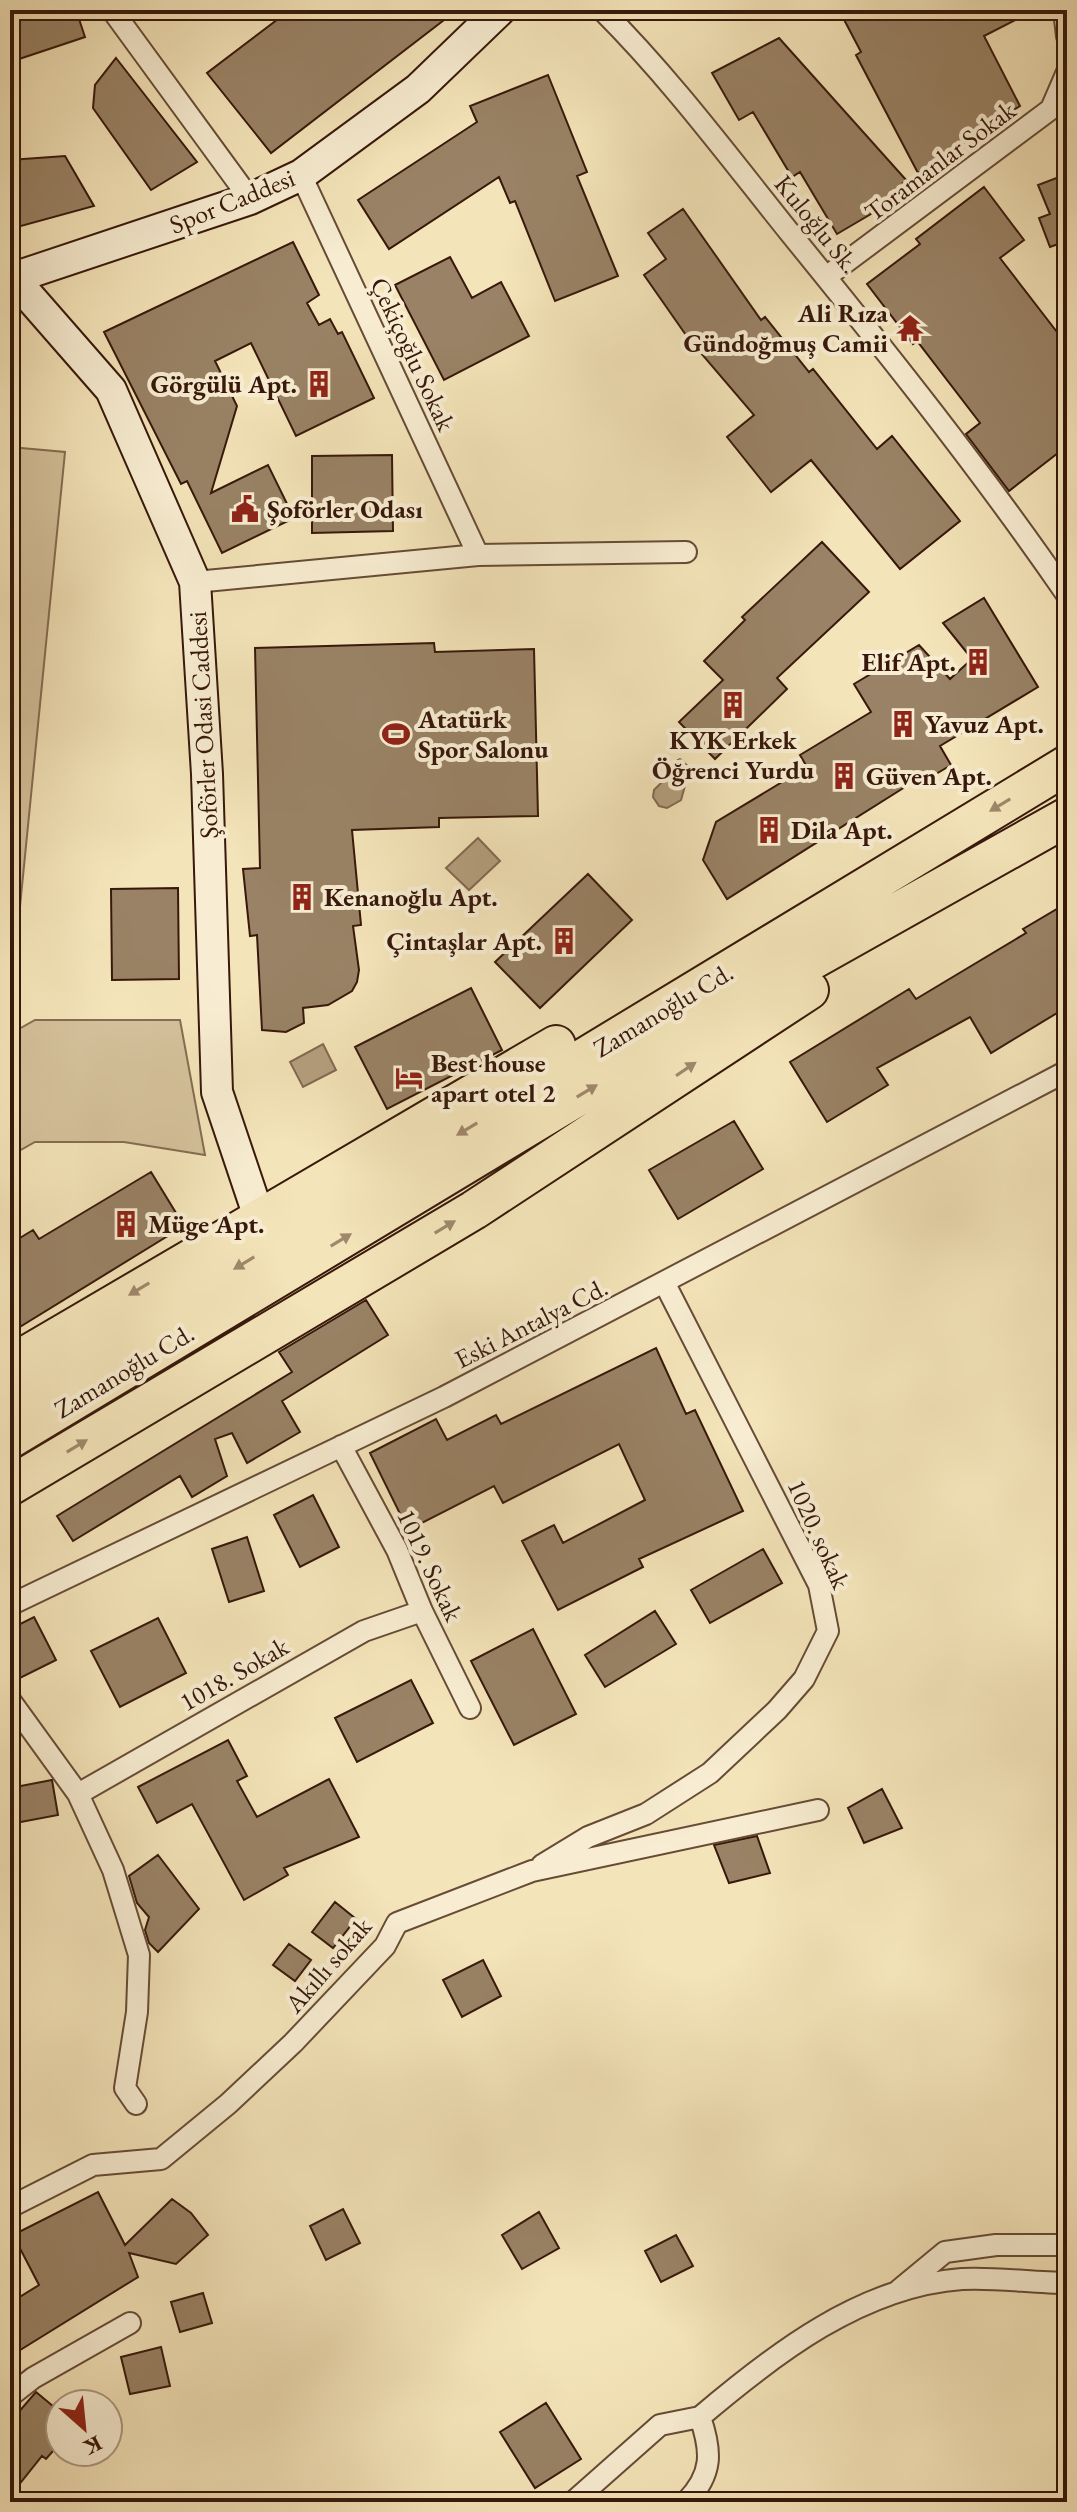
<svg xmlns="http://www.w3.org/2000/svg" width="1077" height="2512" font-family="'EB Garamond',serif">
	<rect width="100%" height="100%" fill="#f4e4b9"/>
	<filter id="stains"><feTurbulence type="fractalNoise" baseFrequency=".0025" numOctaves="4"/><feColorMatrix values="0 0 0 0 .2 0 0 0 0 .09 0 0 0 0 .02 0 0 0 .5 -.17"/></filter>
	<radialGradient id="worn" r=".72"><stop offset=".6" stop-color="#630" stop-opacity="0"/><stop offset="1" stop-color="#630" stop-opacity=".3"/></radialGradient>
	<path fill="#d4c19b" stroke="#866c53" stroke-width="2" d="M10 447 65 452 14 967H10Z
		M35 1020H180L205 1155 124 1142H35L10 1156V1034Z"/>
	<path fill="#b49f7e" stroke="#826950" stroke-width="2" d="M680 759 690 768 681 800 667 808 659 806 653 797 654 790 666 778V766Z
		M478 838 500 861 469 890 446 868Z
		M323 1044 336 1070 303 1087 290 1062Z"/>
	<path fill="#998265" stroke="#37180b" stroke-width="2" d="M10 10H76L85 37 10 62Z
		M290 10H457L271 153 207 73Z
		M839 10H1035L984 36 1020 106 918 173 856 55 861 52Z
		M779 38 907 181 903 183 910 191 837 234 800 172 792 177 753 112 739 120 712 73Z
		M116 58 197 162 151 190 93 108 95 85Z
		M548 75 587 172 577 176 618 276 555 301 515 201 510 203 499 177 389 249 358 200 477 122 470 106Z
		M65 156 94 206 10 229V160Z
		M1067 174V254H1066L1061 243 1050 247 1039 218 1050 214 1038 185Z
		M984 187 1024 240 1000 258 1067 345V446L1009 491 966 434 980 423 917 341 913 344 867 284 920 244 916 239Z
		M683 209 761 320 765 317 809 372 813 369 877 449 892 436 960 521 900 569 811 460 771 492 727 437 754 415 688 338 644 275 666 259 648 233Z
		M293 242 319 295 307 303 319 325 330 319 338 334 342 332 374 398 296 436 251 343 215 361 237 406 211 493 268 465 294 518 222 553 187 481 181 484 104 332Z
		M450 257 472 298 501 282 529 336 444 380 395 285Z
		M392 455 393 531 312 533V456Z
		M822 542 869 592 777 678 787 689 715 759 679 722 723 680 704 661 745 620 742 617Z
		M984 598 1038 687 940 746 951 765 916 786 913 782 727 899 703 860 716 822 807 767 800 755 871 712 854 684 919 645 950 679 972 659 943 623Z
		M434 643 435 652 534 649 538 816 439 818V827L352 830 361 925 353 926 359 970 357 982 352 991 328 1005 303 1008 304 1023 286 1032 262 1030 257 935 250 936 243 869 260 868 255 648Z
		M588 874 632 920 540 1008 495 962Z
		M178 888 179 979 112 980 111 889Z
		M1067 903V1007L991 1053 970 1017 877 1068 888 1085 827 1122 790 1062 909 989 916 999 1026 933 1023 929Z
		M471 988 502 1050 387 1109 355 1047Z
		M734 1121 763 1169 678 1219 649 1170Z
		M151 1172 184 1226 10 1333V1244L33 1230 39 1239Z
		M366 1300 388 1335 282 1401 300 1432 247 1463 232 1433 215 1439 227 1476 192 1497 180 1476 73 1541 57 1516 292 1372 279 1352Z
		M656 1348 686 1414 695 1410 743 1511 639 1559 643 1567 558 1610 522 1541 554 1525 563 1543 645 1500 619 1444 503 1503 494 1486 408 1530 370 1453 436 1419 447 1440 496 1415 501 1424Z
		M313 1495 339 1547 300 1567 274 1515Z
		M247 1537 264 1591 229 1602 212 1549Z
		M763 1549 782 1583 710 1623 691 1590Z
		M655 1611 676 1644 605 1687 585 1655Z
		M34 1617 56 1660 10 1683V1629Z
		M158 1618 186 1673 120 1707 91 1651Z
		M533 1629 576 1714 514 1745 471 1661Z
		M411 1680 433 1723 357 1762 335 1718Z
		M228 1740 247 1776 237 1781 257 1817 329 1779 359 1837 284 1868 288 1875 244 1900 192 1804 157 1823 138 1787Z
		M52 1780 58 1815 10 1824V1788Z
		M882 1789 902 1828 864 1843 848 1808Z
		M757 1836 770 1873 729 1883 714 1845Z
		M158 1855 199 1909 158 1952 149 1943 145 1930 149 1917 137 1903 129 1876Z
		M335 1902 356 1919 333 1948 312 1932Z
		M289 1944 311 1960 295 1981 273 1965Z
		M483 1960 501 1996 462 2017 443 1980Z
		M98 2192 125 2245 172 2199 191 2213 208 2235 176 2264 129 2253 138 2277 17 2352 10 2342V2303L39 2285 13 2235Z
		M343 2209 360 2243 326 2260 310 2226Z
		M539 2212 559 2248 522 2269 502 2235Z
		M676 2235 693 2266 661 2282 645 2251Z
		M203 2293 212 2323 180 2332 171 2302Z
		M161 2347 170 2386 130 2394 121 2357Z
		M36 2392 60 2412V2443L46 2459 42 2456 10 2496V2422Z
		M546 2403 581 2459 535 2488 500 2432Z"/>
	<g fill="none" stroke-linecap="round" stroke-linejoin="round">
		<g stroke="#664b36" stroke-width="24">
			<path id="street" d="M112 10 250 199
				M602 10C671 79 729 157 790 233 886 351 981 470 1067 595
				M1064 10 1067 36
				M301 175 478 555
				M826 277 1051 109 1067 72
				M195 582 478 555 686 552
				M341 1446 397 1550 422 1611 470 1708
				M10 1605 444 1397 1067 1071
				M10 1700 78 1794 113 1870 139 1955 137 2012 125 2088 136 2104
				M78 1794 364 1631 422 1611
				M542 1865 588 1837 646 1814 710 1773 777 1710 804 1679 828 1631 819 1585 665 1284
				M10 2207 93 2165 161 2159 228 2104 293 2043 385 1946 397 1923 532 1871 818 1810
				M899 2290 945 2252 996 2245H1067
				M10 2396 33 2378 130 2323
				M700 2417C774 2354 862 2286 962 2279 996 2277 1033 2283 1067 2283
				M573 2502 660 2425 700 2417C712 2452 713 2474 686 2502"/>
		</g>
		<g stroke="#37180b" stroke-width="34">
			<path id="secondary" d="M10 279 250 199 301 175 418 89 500 10
				M14 279 111 390 195 582 207 774 217 1092 259 1217"/>
		</g>
		<g stroke="#37180b" stroke-width="42">
			<path id="highway" d="M10 1365 556 1045
				M10 1401 290 1236 1067 765
				M10 1439 698 1024 1067 817
				M10 1486 474 1210 809 990"/>
		</g>
		<use href="#street" stroke="#f8edd2" stroke-width="20"/>
		<use href="#secondary" stroke="#f8edd2" stroke-width="30"/>
		<use href="#highway" stroke="#f4e4b9" stroke-width="38"/>
	</g>
	<defs><path id="oneway-solid" d="M-6-.8H1V-3.2L6.5 0L1 3.2V.8H-6Z" transform="scale(2)"/></defs>
	<g fill="#9f886b">
		<use href="#oneway-solid" transform="translate(1000 805) rotate(149)"/>
		<use href="#oneway-solid" transform="translate(686 1069) rotate(-34)"/>
		<use href="#oneway-solid" transform="translate(587 1091) rotate(-31)"/>
		<use href="#oneway-solid" transform="translate(467 1129) rotate(149)"/>
		<use href="#oneway-solid" transform="translate(445 1227) rotate(-31)"/>
		<use href="#oneway-solid" transform="translate(341 1240) rotate(-31)"/>
		<use href="#oneway-solid" transform="translate(244 1263) rotate(149)"/>
		<use href="#oneway-solid" transform="translate(139 1289) rotate(149)"/>
		<use href="#oneway-solid" transform="translate(77 1446) rotate(-31)"/>
	</g>
	<defs>
		<g id="temple-bare" transform="scale(2.16)"><path d="M0-6L5-2H3V0L6.5 2.5H4V6H1.5V3h-3V6H-4V2.5H-6.5L-3 0V-2H-5Z" fill="#8f2418" stroke="#f8edd2" stroke-width="2.5" paint-order="stroke"/></g>
		<g id="building-bare" transform="scale(2.16)"><path d="M-4-6H4V6H1V3H-1V6H-4ZM-2.5-4.3h1.7v1.8h-1.7ZM.8-4.3h1.7v1.8H.8ZM-2.5-1h1.7V.8h-1.7ZM.8-1h1.7V.8H.8Z" fill="#8f2418" stroke="#f8edd2" stroke-width="2.5" paint-order="stroke"/></g>
		<g id="civic-bare" transform="scale(2.16)"><path d="M-.6-6.5H3V-4.5H.6V-3L4-1V1h2V6H-6V1h2V-1L-.6-3ZM-1.2 2.5V6h2.4V2.5Z" fill="#8f2418" stroke="#f8edd2" stroke-width="2.5" paint-order="stroke"/></g>
		<g id="stadium-bare" transform="scale(2.16)"><path d="M0-5a6.5 5 0 1 0 0 10a6.5 5 0 1 0 0-10ZM-3.5-1.8h7v3.6h-7Z" fill="#8f2418" stroke="#f8edd2" stroke-width="2.5" paint-order="stroke"/></g>
		<g id="hotel-bare" transform="scale(2.16)"><path d="M-6-4.5h1.5V1H6V5H4.5V3h-9V5H-6ZM-4 0a1.8 1.8 0 1 1 3.6 0ZM.5 0V-2.5h3Q6-2.5 6 0Z" fill="#8f2418" stroke="#f8edd2" stroke-width="2.5" paint-order="stroke"/></g>
	</defs>
	<g fill-rule="evenodd">
		<use href="#temple-bare" x="910" y="328"/>
		<use href="#building-bare" x="319" y="384"/>
		<use href="#civic-bare" x="245" y="509"/>
		<use href="#building-bare" x="978" y="662"/>
		<use href="#building-bare" x="733" y="705"/>
		<use href="#building-bare" x="903" y="724"/>
		<use href="#stadium-bare" x="396" y="734"/>
		<use href="#building-bare" x="844" y="776"/>
		<use href="#building-bare" x="769" y="830"/>
		<use href="#building-bare" x="302" y="897"/>
		<use href="#building-bare" x="564" y="941"/>
		<use href="#hotel-bare" x="409" y="1078"/>
		<use href="#building-bare" x="126" y="1224"/>
	</g>
	<g text-anchor="middle" stroke-width="8" stroke-linejoin="round" paint-order="stroke">
		<g font-size="26" fill="#37180b" stroke="#f8edd2">
			<text transform="translate(940 161) rotate(-37)" y="9">Toramanlar Sokak</text>
			<text transform="translate(232 201) rotate(-22)" y="9">Spor Caddesi</text>
			<text transform="translate(817 224) rotate(51)" y="9">Kuloğlu Sk.</text>
			<text transform="translate(413 354) rotate(65)" y="9">Çekiçoğlu Sokak</text>
			<text transform="translate(203 725) rotate(-93)" y="9">Şoförler Odasi Caddesi</text>
			<text transform="translate(663 1010) rotate(-31)" y="9">Zamanoğlu Cd.</text>
			<text transform="translate(531 1323) rotate(-27)" y="9">Eski Antalya Cd.</text>
			<text transform="translate(124 1371) rotate(-31)" y="9">Zamanoğlu Cd.</text>
			<text transform="translate(819 1534) rotate(66)" y="9">1020. sokak</text>
			<text transform="translate(430 1565) rotate(65)" y="9">1019. Sokak</text>
			<text transform="translate(234 1674) rotate(-30)" y="9">1018. Sokak</text>
			<text transform="translate(328 1965) rotate(-49)" y="9">Akıllı sokak</text>
		</g>
		<g font-size="26" font-weight="bold" fill="#37180b" stroke="#f8edd2" text-anchor="start">
			<text x="888" y="322" text-anchor="end">Ali Rıza<tspan x="888" dy="30">Gündoğmuş Camii</tspan></text>
			<text x="297" y="393" text-anchor="end">Görgülü Apt.</text>
			<text x="267" y="518">Şoförler Odası</text>
			<text x="956" y="671" text-anchor="end">Elif Apt.</text>
			<text x="418" y="728">Atatürk<tspan x="418" dy="30">Spor Salonu</tspan></text>
			<text x="925" y="733">Yavuz Apt.</text>
			<text x="733" y="749" text-anchor="middle">KYK Erkek<tspan x="733" dy="30">Öğrenci Yurdu</tspan></text>
			<text x="866" y="785">Güven Apt.</text>
			<text x="791" y="839">Dila Apt.</text>
			<text x="324" y="906">Kenanoğlu Apt.</text>
			<text x="542" y="950" text-anchor="end">Çintaşlar Apt.</text>
			<text x="431" y="1072">Best house<tspan x="431" dy="30">apart otel 2</tspan></text>
			<text x="148" y="1233">Müge Apt.</text>
		</g>
	</g>
	<rect width="1077" height="2512" fill="none" stroke="#f4e4b9" stroke-width="40"/>
	<rect x="12" y="12" width="1053" height="2488" fill="none" stroke="#37180b" stroke-width="4"/>
	<rect x="20" y="20" width="1037" height="2472" fill="none" stroke="#37180b" stroke-width="2"/>
	<g transform="translate(84 2428) rotate(153)"><circle r="38" fill="#f8edd2" stroke="#ab9882" stroke-width="2"/>
	<path d="M0-6L14 30L0 20L-14 30Z" fill="#8f2418"/>
	<text y="-12" font-size="22" font-weight="bold" text-anchor="middle" fill="#37180b">K</text>
	</g>
	<rect width="100%" height="100%" filter="url(#stains)"/>
	<rect width="100%" height="100%" fill="url(#worn)"/>
</svg>
